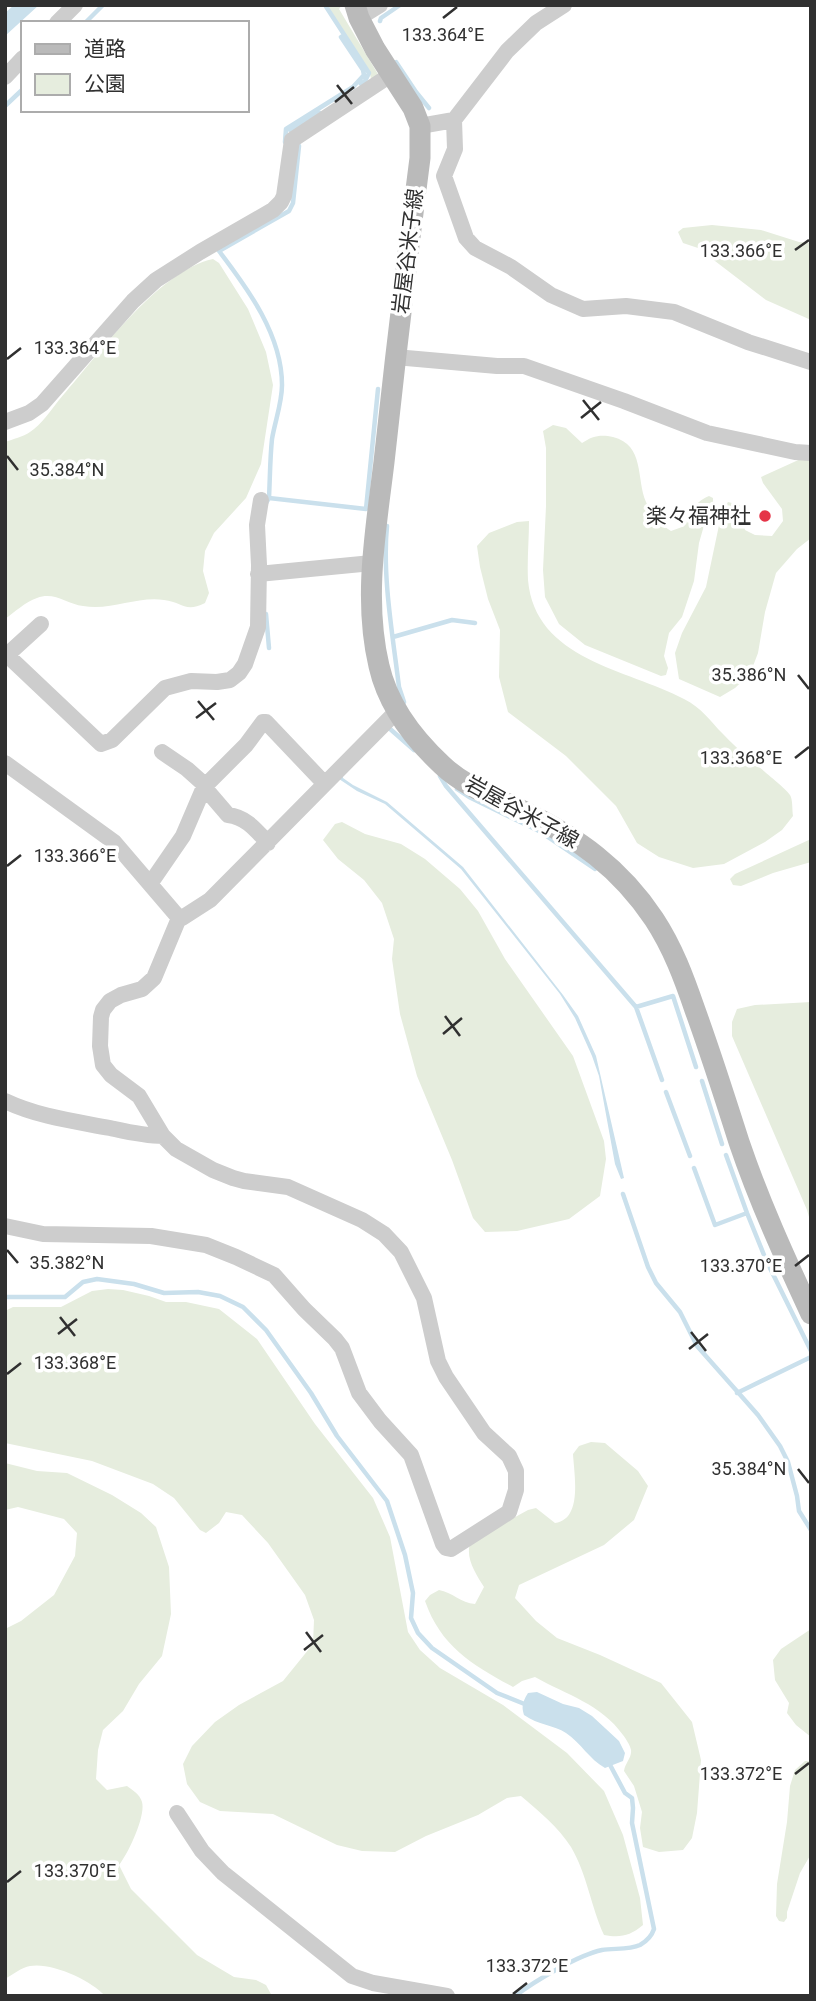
<svg xmlns="http://www.w3.org/2000/svg" width="816" height="2001" font-family="Roboto,'Noto Sans JP',sans-serif">
	<rect width="100%" height="100%" fill="#fff"/>
	<path fill="#e6edde" d="M327 5H342L339 9 379 76 371 79 370 74Z
		M712 225 761 230 799 242 811 243V320L766 300 698 248 683 243 678 232 683 228Z
		M213 259 219 263 248 309 266 352 273 385 261 464 246 498 214 533 205 551 203 571 209 593 205 603C185 613 182 602 164 600 137 596 111 611 83 606 67 604 54 591 37 598 25 602 15 612 5 619V442C13 439 23 437 30 432 41 425 51 410 59 400 96 358 157 271 213 259Z
		M553 425 566 428 582 443C592 436 601 434 613 437 645 445 636 479 646 502 652 515 660 524 671 531L682 527C690 514 694 502 709 496L713 498V503L705 522 699 543 694 581 682 617 669 633 664 656 668 668 666 675 661 676 585 645 559 624 545 597 543 570 546 506V448L543 431Z
		M805 457H811V538L797 549 776 573 765 612 758 653 750 674 735 688 720 697 679 679 675 653 682 633 706 587 722 511 728 502 740 505 745 530 755 535 772 536 783 521 782 509 763 483 761 477Z
		M529 521C529 540 527 560 528 580 535 660 627 669 684 699 702 708 710 721 723 734 731 743 741 751 750 759 757 766 787 789 790 795 793 800 792 810 793 816L782 830 765 842 724 864 693 868 659 857 637 843 616 806 566 756 508 712 499 677 500 630 488 599 480 567 477 546 489 533 517 522Z
		M342 822 365 834 401 844 425 859 460 889 478 911 505 959 573 1056 604 1141 606 1159 600 1196 569 1219 517 1231 485 1232 473 1218 452 1160 417 1076 400 1014 392 959 394 939 382 903 364 880 338 859 323 840 335 824Z
		M811 839V862L773 873 741 886 733 885 730 879 735 874Z
		M811 1002V1224L807 1210 732 1036V1022L737 1009 755 1005Z
		M108 1289 123 1290 149 1296 166 1302H186L219 1309 257 1339 315 1424 373 1498 390 1537 408 1632 420 1650 440 1668 503 1705 567 1753 604 1791 623 1835 640 1898 643 1925C630 1936 620 1938 604 1935 591 1907 587 1874 571 1847 558 1827 540 1812 521 1796L507 1798 478 1815 426 1836 395 1852 362 1851 337 1845 273 1814 220 1811 200 1802 187 1784 183 1764 192 1746 215 1722 239 1705 283 1681 313 1644 314 1620 305 1595 268 1543 242 1515 226 1512 219 1523 206 1533 200 1530 174 1498 153 1484 92 1461 5 1443V1311L13 1307H61L92 1291Z
		M591 1442 605 1443 638 1471 648 1486 634 1520 604 1545 519 1585 515 1598 536 1621 557 1638 600 1655 661 1683 692 1722 701 1760 697 1813 692 1838 683 1850 659 1852 643 1847 640 1828 642 1812 634 1786 624 1771C625 1763 632 1758 631 1750 630 1745 626 1739 623 1735 601 1704 567 1695 535 1677L522 1681 513 1687C473 1665 441 1647 425 1601L430 1595 439 1590C452 1592 461 1603 475 1604L484 1587C476 1574 464 1557 471 1541L528 1510 536 1508 555 1523C583 1519 574 1474 573 1454L579 1446Z
		M5 1463 37 1471 67 1473 112 1495 141 1513 156 1527 169 1567 171 1614 162 1656 139 1684 123 1711 103 1730 98 1750 96 1779 107 1790 127 1786C132 1790 140 1794 142 1802 146 1816 128 1854 119 1865L131 1889 197 1955 234 1977 256 1980 266 1985 272 1996H105C91 1980 51 1962 30 1966 22 1967 12 1975 5 1979V1629L21 1621 54 1595 75 1556 77 1533 64 1519 18 1507 5 1510Z
		M811 1629V1737L796 1725 787 1713 789 1703 775 1680 773 1660 781 1649Z
		M805 1761H811V1854L800 1873 787 1912V1918L784 1922 779 1921 776 1916 777 1884 787 1822 790 1786 795 1770Z"/>
	<path fill="#cae0ec" d="M14 5H39L5 36V13Z
		M343 775V778L353 785 387 802 463 867 563 995 578 1016 596 1056 624 1178 621 1179 615 1164 599 1076 592 1056 575 1018 560 994 461 869 385 804 357 791 339 779Z
		M537 1692 563 1704 579 1708 592 1716 619 1741 625 1753 623 1761 605 1768C589 1759 581 1743 566 1733 554 1725 538 1725 524 1715 521 1706 523 1701 528 1693Z"/>
	<g fill="none" stroke-linecap="round" stroke-linejoin="round">
		<path stroke="#cae0ec" stroke-width="4.5" d="M325 5 369 73 365 81 361 84
			M380 21 381 18 400 5
			M85 23 103 5
			M396 62 416 92 429 108
			M5 106 23 89
			M290 130 320 113
			M285 142 286 129 353 87 364 75 363 70 341 37 344 35
			M269 498 366 509 378 389
			M266 503 269 498C270 478 270 458 272 439 275 421 282 403 282 385 282 335 248 289 219 251L289 211 293 203 299 146
			M387 526C382 576 393 637 399 687L404 702
			M266 614 269 648
			M393 637 452 620 475 623
			M389 728 414 750
			M440 776 446 786 636 1007 662 1080
			M457 789 469 797 539 831 595 869
			M636 1007 673 996 696 1067
			M702 1081 722 1144
			M666 1092 690 1156
			M726 1155 747 1213 766 1260 811 1351
			M694 1168 715 1225 747 1213
			M623 1194 648 1267 656 1283 680 1312 697 1346 758 1415 780 1446 788 1462 797 1496 799 1511 811 1530
			M5 1297H65L83 1282 97 1279 134 1284 164 1293 198 1292 220 1296 243 1307 266 1330 311 1393 337 1436 387 1501 405 1555 413 1593 411 1618 418 1633 432 1648 497 1693 527 1705
			M737 1393 811 1357
			M515 1996C535 1981 578 1955 602 1950 614 1948 629 1950 640 1945 647 1941 652 1935 654 1929L632 1823 633 1808 632 1798 625 1793 609 1763"/>
		<path stroke="#cdcdcd" stroke-width="16" d="M359 18 380 5
			M57 23 75 5
			M5 77 23 58
			M454 120 455 149 444 176 466 238 475 248 511 267 551 295 583 309 626 306 674 312 748 342 811 362
			M420 126 454 120 507 51 536 23 564 5
			M395 357 497 366H524L624 401 707 433 795 452 811 453
			M5 422 29 413 42 404 133 301 156 280 200 252 273 210 281 202 284 196 292 140 392 74
			M258 574 372 563
			M41 624 7 655 101 744 112 740 165 688 191 681 217 682 230 680 239 673 245 664 258 627 259 565 257 525 261 500
			M162 752 187 769 206 786
			M5 763 114 842 179 918H182L210 900 397 711
			M204 787 228 815C246 817 256 830 268 843
			M150 884 183 836 204 787 246 745 263 722H266L324 783
			M5 1101C39 1117 74 1121 110 1128 128 1132 144 1136 163 1136
			M5 1226 43 1234 151 1236 206 1245 236 1257 274 1275 304 1309 335 1339 342 1348 359 1393 380 1421 411 1455 443 1544 446 1548 451 1549 509 1512 516 1490V1471L509 1456 484 1433 446 1377 438 1361 424 1298 401 1252 384 1234 362 1220 288 1187 244 1181 233 1178 213 1170 176 1149 163 1136 139 1096 111 1075 103 1065 100 1046 101 1017 103 1010 110 1001 121 995 142 989 154 978 179 918
			M177 1813 202 1851 223 1873 352 1976 373 1983 447 1996"/>
		<path stroke="#bababa" stroke-width="21" d="M355 5 359 18 375 49 413 108 420 126V158C407 259 395 360 384 462 376 529 363 599 379 666 388 706 413 738 442 765 465 787 495 797 523 811 578 838 620 868 654 919 673 948 684 978 695 1010 711 1054 725 1098 739 1142 759 1201 785 1258 811 1314"/>
	</g>
	<path fill="none" stroke="#303030" stroke-width="2.5" d="M443 18 457 7M337 85 352 104M335 102 354 87M795 250 809 240M7 359 21 348M583 400 599 420M581 418 601 402M7 456 18 470M798 675 809 689M198 701 214 720M196 718 216 703M795 758 809 747M7 866 21 855M445 1016 460 1036M443 1034 462 1018M7 1250 18 1263M795 1266 809 1255M60 1317 75 1336M691 1332 706 1351M58 1334 77 1319M689 1349 708 1334M7 1374 21 1363M798 1469 809 1483M306 1632 321 1652M304 1650 323 1635M795 1774 809 1763M7 1882 21 1871M513 1994 527 1983"/>
	<circle fill="#e53448" stroke="#fff" stroke-width="2.5" cx="765" cy="516" r="7"/>
	<g text-anchor="middle" stroke-width="7" stroke-linejoin="round" paint-order="stroke">
		<g font-size="21" fill="#303030" stroke="#fff">
			<text transform="translate(408 251) rotate(-83)" y="7">岩屋谷米子線</text>
			<text transform="translate(522 812) rotate(29)" y="7">岩屋谷米子線</text>
		</g>
		<g font-size="21" fill="#303030" stroke="#fff" text-anchor="end">
			<text x="751" y="523">楽々福神社</text>
		</g>
	</g>
	<g font-size="18" text-anchor="middle" fill="#303030" stroke="#fff" stroke-width="7" stroke-linejoin="round" paint-order="stroke">
		<text x="443" y="41">133.364°E</text>
		<text x="741" y="257">133.366°E</text>
		<text x="75" y="354">133.364°E</text>
		<text x="67" y="476">35.384°N</text>
		<text x="749" y="681">35.386°N</text>
		<text x="741" y="764">133.368°E</text>
		<text x="75" y="862">133.366°E</text>
		<text x="67" y="1269">35.382°N</text>
		<text x="741" y="1272">133.370°E</text>
		<text x="75" y="1369">133.368°E</text>
		<text x="749" y="1475">35.384°N</text>
		<text x="741" y="1780">133.372°E</text>
		<text x="75" y="1877">133.370°E</text>
		<text x="527" y="1972">133.372°E</text>
	</g>
	<rect width="816" height="2001" fill="none" stroke="#303030" stroke-width="14"/>
	<rect x="21" y="21" width="228" height="91" fill="#ffffff" stroke="#acacac" stroke-width="2"/>
	<rect x="35" y="44" width="35" height="10" fill="#bababa" stroke="#acacac" stroke-width="2"/>
	<text x="84" y="56" font-size="21" fill="#303030">道路</text>
	<rect x="35" y="74" width="35" height="21" fill="#e6edde" stroke="#acacac" stroke-width="2"/>
	<text x="84" y="91" font-size="21" fill="#303030">公園</text>
</svg>
